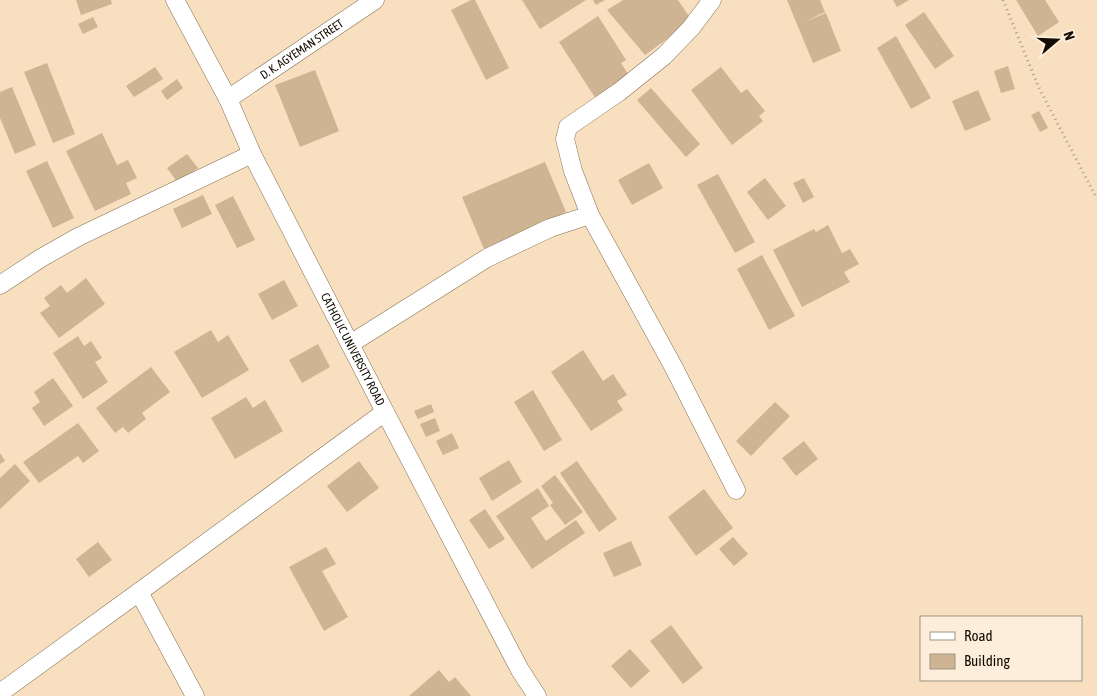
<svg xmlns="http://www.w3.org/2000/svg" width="1097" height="696" font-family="'Asap Condensed',sans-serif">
	<rect width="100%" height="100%" fill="#f7dfbf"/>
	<path fill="#ceb492" d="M76 0H111L112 4 81 15Z
		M471 0H475L509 68 486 80 451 10Z
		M522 0H586L540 29Z
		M593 0H605L596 5Z
		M623 0H678L692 21 645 55 607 10Z
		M787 0H820L825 12 804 22 826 13 841 51 813 63Z
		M893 0H909L897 7Z
		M1016 0H1045L1059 22 1038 36Z
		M924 12 954 56 935 69 905 25Z
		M598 16 626 60 621 63 630 77 596 99 559 42Z
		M93 17 98 27 83 34 78 24Z
		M896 36 931 98 911 109 877 48Z
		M47 63 75 134 53 143 24 72Z
		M1008 66 1015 89 1001 93 994 71Z
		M155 67 163 79 134 97 126 86Z
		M721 67 741 93 747 89 765 111 759 116 763 121 732 145 691 90Z
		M315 70 339 131 300 147 275 85Z
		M177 79 183 88 167 100 161 91Z
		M12 87 36 145 15 154 0 118V92Z
		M651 88 700 144 686 157 637 100Z
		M978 90 991 120 965 131 952 101Z
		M1039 111 1048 128 1040 132 1031 115Z
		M102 133 117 165 128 160 137 178 126 183 131 194 95 211 66 151Z
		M187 154 198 168 178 183 167 168Z
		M47 161 74 218 53 228 26 171Z
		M545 162 566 212 550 219 553 225 521 234 484 249 462 197Z
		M649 163 663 188 632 205 618 180Z
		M718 174 755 242 735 253 697 185Z
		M765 178 786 206 768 220 747 192Z
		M804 178 814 197 803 203 793 183Z
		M203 195 212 214 182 228 173 209Z
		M233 196 255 240 237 248 215 205Z
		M828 225 842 253 850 249 859 264 844 272 850 282 802 307 773 250 814 229 816 232Z
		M762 255 795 316 769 330 737 269Z
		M86 278 105 304 59 338 40 313 50 306 44 298 61 285 67 293Z
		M284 280 298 306 272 320 258 294Z
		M211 330 218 342 228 335 249 370 202 398 174 352Z
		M78 336 84 346 91 341 102 358 95 362 108 382 83 399 53 353Z
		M318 344 330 367 302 383 289 360Z
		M583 350 603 381 613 374 627 395 617 401 623 410 591 431 551 372Z
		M151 367 170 392 142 413 146 419 128 433 123 427 115 433 96 408Z
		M53 378 73 406 44 426 32 408 40 402 34 392Z
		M533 390 562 440 544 451 514 402Z
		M246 397 253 408 265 400 283 431 235 459 211 418Z
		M775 402 790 416 751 456 736 441Z
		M431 404 434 412 418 419 414 411Z
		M435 418 440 431 426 437 420 424Z
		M78 423 99 451 83 463 78 456 39 483 23 462Z
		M452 433 459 448 443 455 436 441Z
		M804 441 818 459 796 476 782 458Z
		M0 453 5 461 0 464Z
		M509 460 522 482 492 501 479 478Z
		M359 461 379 488 347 512 327 486Z
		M577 461 617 519 599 532 560 473Z
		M15 464 30 481 0 509V478Z
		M555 475 583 512 565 525 550 505 553 503 541 486Z
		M538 488 549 506 531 518 546 541 576 520 585 533 532 569 496 516Z
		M704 489 733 528 696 556 668 517Z
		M485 509 505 539 489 549 469 520Z
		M733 537 748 554 734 566 719 549Z
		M631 541 642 565 614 577 603 553Z
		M98 542 112 560 89 577 76 559Z
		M326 547 336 564 322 571 348 617 324 631 289 567Z
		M671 625 703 668 683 684 650 641Z
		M630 649 650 671 631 688 611 666Z
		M439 670 449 682 455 677 471 696H409Z"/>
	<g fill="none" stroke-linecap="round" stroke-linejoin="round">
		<g stroke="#867154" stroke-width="19">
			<g id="street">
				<path id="s1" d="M175 0 228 99 252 154 385 412 520 670 537 696"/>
				<path d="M712 0 691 28 664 56 619 92 568 127 565 139 573 171 590 215 673 366 736 490"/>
				<path id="s2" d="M228 99 375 0"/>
				<path d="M0 285 41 258 78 237 252 154"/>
				<path d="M350 344 487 258 550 228 590 215"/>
				<path d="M139 592 195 696"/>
				<path d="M0 693 139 592 385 412"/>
			</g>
		</g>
		<path stroke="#ae9b83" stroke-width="3" stroke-dasharray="1 4" stroke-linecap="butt" d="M1003 0 1039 88 1097 199"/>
		<use href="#street" stroke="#fff" stroke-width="18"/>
	</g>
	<g text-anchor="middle" stroke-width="4" stroke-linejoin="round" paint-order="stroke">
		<g font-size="12" fill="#120b02" stroke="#fceedb">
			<text dy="4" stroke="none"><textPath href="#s2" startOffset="89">D. K. AGYEMAN STREET</textPath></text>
			<text dy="4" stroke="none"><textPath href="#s1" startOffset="392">CATHOLIC UNIVERSITY ROAD</textPath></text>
		</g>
	</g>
	<rect x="920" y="616" width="162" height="65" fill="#fceedb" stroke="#9e9384"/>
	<rect x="930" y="632" width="25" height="8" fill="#ffffff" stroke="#9e9384"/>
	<text x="964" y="641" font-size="15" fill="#120b02">Road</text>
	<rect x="930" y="654" width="25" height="15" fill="#ceb492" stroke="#9e9384"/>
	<text x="964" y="666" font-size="15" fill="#120b02">Building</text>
	<g transform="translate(1057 40) rotate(71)" stroke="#fceedb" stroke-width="4" paint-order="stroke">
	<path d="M0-4L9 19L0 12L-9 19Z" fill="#120b02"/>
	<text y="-8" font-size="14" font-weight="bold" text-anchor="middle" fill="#120b02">N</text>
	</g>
</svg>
